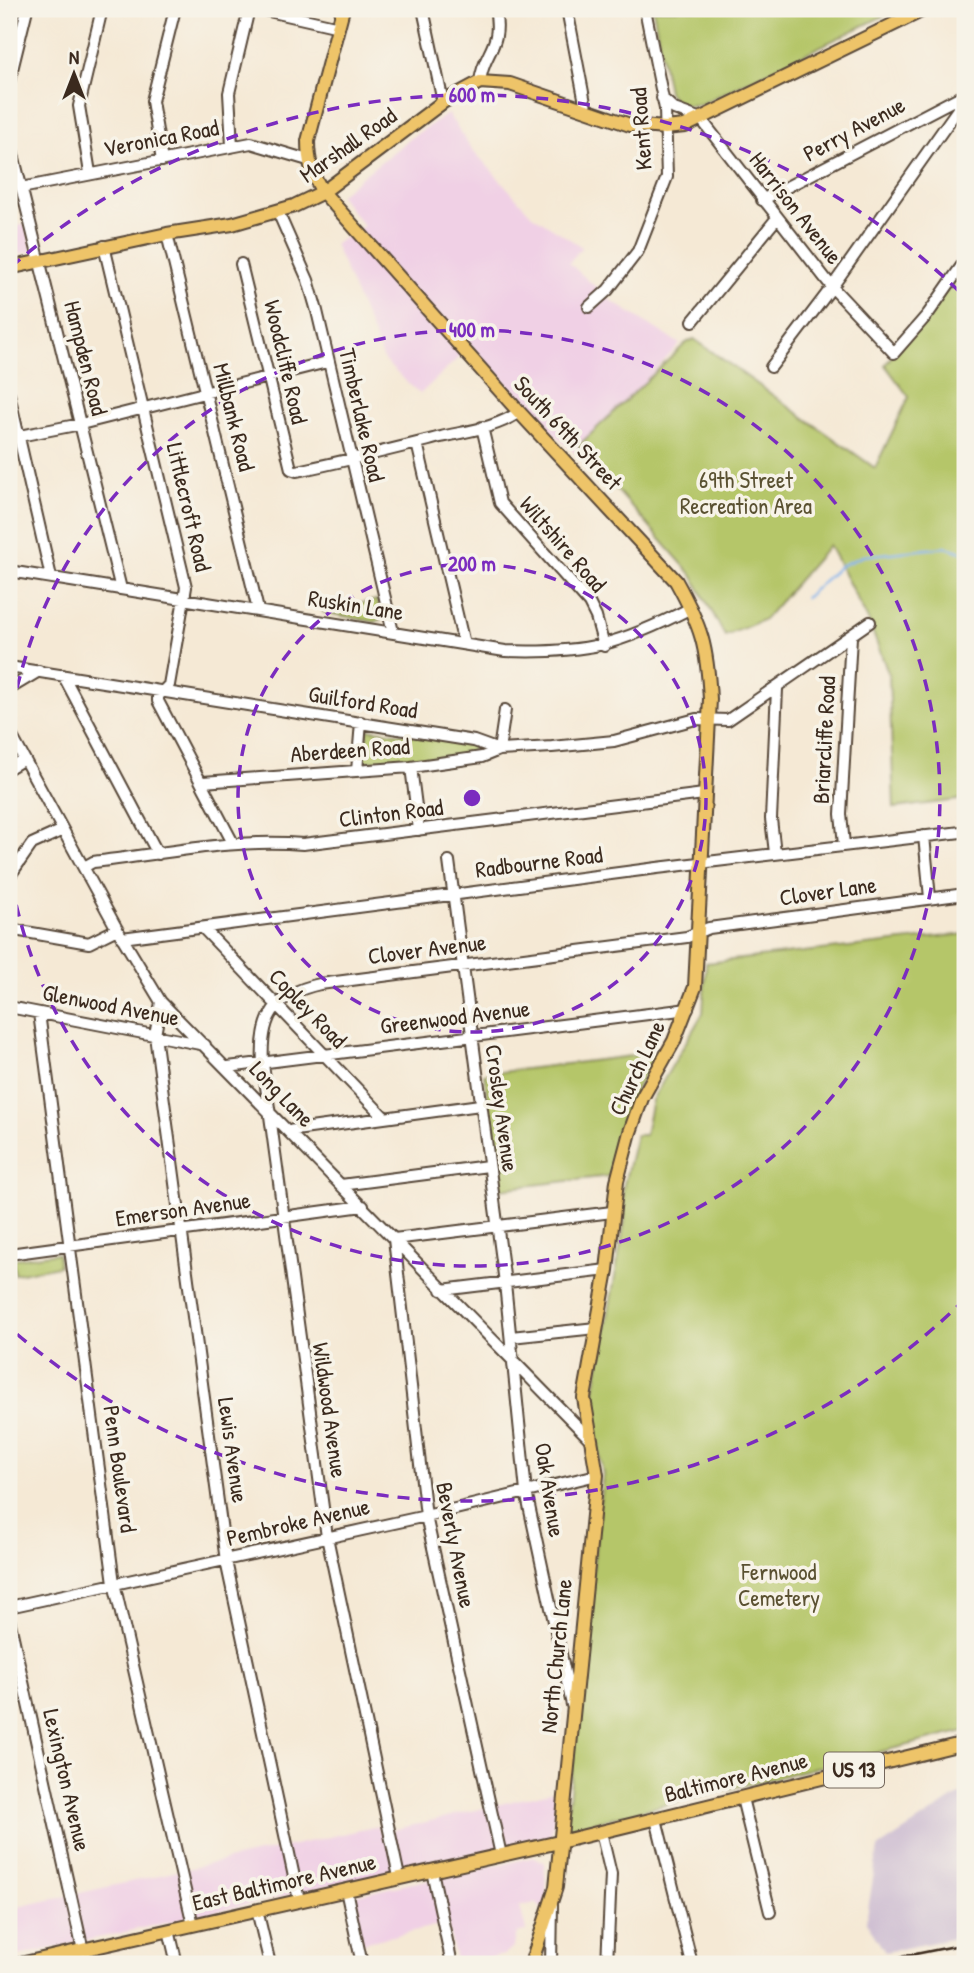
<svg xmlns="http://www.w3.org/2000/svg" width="974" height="1973" font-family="'Patrick Hand',sans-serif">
	<rect width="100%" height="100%" fill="#f7f3e8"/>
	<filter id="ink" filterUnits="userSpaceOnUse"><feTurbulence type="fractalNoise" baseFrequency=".0143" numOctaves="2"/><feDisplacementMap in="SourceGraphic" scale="14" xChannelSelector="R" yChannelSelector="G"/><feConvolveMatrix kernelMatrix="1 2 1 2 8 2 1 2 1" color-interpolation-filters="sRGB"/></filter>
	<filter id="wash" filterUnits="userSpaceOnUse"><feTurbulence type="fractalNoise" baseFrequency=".00686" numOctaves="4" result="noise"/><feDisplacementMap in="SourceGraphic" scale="28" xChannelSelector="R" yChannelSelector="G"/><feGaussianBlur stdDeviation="1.57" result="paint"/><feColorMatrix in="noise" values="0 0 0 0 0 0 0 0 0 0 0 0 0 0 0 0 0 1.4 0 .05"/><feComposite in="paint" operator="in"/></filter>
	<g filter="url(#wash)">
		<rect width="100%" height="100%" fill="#f5e9d5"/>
		<path fill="#f0d0e5" d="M448 114 472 149 532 215 582 247 569 263 610 300 680 344 576 454 542 423 471 346 420 394 385 362 334 244 364 226 339 195 412 137Z
			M26 224 33 251 9 256V228Z
			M558 1790 551 1836 9 1958V1909L378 1826 381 1833Z
			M535 1857 544 1862 547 1899 542 1909 536 1903 520 1906 526 1931 517 1933 514 1946 504 1955 457 1964 447 1923 363 1943 352 1896Z"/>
		<path fill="#cebed2" d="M965 1791V1936L885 1952 866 1922 878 1848Z"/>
		<path fill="#b5c669" stroke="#787844" stroke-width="2" d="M653 9H898L701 104C685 107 678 106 668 92Z
			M965 262V799L894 808 889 675 868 620 829 545 765 619 725 636 692 575 578 446 686 343 694 339 875 468 909 397 885 365Z
			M377 600 382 619 375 622 322 612Z
			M368 729 473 744 472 755 363 762Z
			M965 934V1731L566 1829 603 1474 591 1411 625 1221 623 1188 636 1135H645L652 1100 703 1013 706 963Z
			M656 1053 634 1093 609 1176 500 1189 484 1074Z
			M58 1253 59 1266 15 1274 13 1259Z"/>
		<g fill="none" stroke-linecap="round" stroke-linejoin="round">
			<path stroke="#7fb1eb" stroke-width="2.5" d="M805 598 840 566 863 556 946 547 965 553"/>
		</g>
	</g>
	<g filter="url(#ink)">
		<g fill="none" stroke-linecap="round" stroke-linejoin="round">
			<g stroke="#574739" stroke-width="14">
				<path id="minor" d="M260 9 339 27
					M423 9 443 102
					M567 9 586 108
					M9 82 27 9
					M480 82C483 51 503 49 495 9
					M662 98 674 109 701 119 832 287 894 353 928 314 965 261
					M9 138 121 589
					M232 146 229 93 249 9
					M162 161 152 101 175 9
					M90 173 79 106 102 9
					M21 188 251 143 308 160
					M762 200 965 94
					M278 212 308 280 317 311 393 632
					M167 234 258 610
					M104 246 186 587 169 685 158 696V701L233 843
					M241 264 291 469 297 471C346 461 393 449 441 437 467 431 497 428 519 412
					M589 307 608 290 638 251 667 177 665 109 645 9
					M693 321 777 218
					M771 367 832 287 965 99
					M9 394 51 577
					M482 427 500 503 589 603 596 617 604 646
					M9 438 81 424 327 362
					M417 443 464 644
					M9 571 505 651C586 654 619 645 691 608
					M9 667 474 741 499 750 552 747 614 741 696 719 728 720 870 622
					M63 675 158 854
					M9 689 39 671
					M9 731 117 929 161 1002 590 1439
					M411 767 419 830
					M9 768 24 759
					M357 771 361 722
					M203 782 411 767 482 757 499 750 505 710
					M924 836 930 898
					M844 845 841 814 851 637
					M775 853 771 819 777 689
					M449 861 505 1283 526 1492 572 1705
					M84 867 93 862C164 854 232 838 303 844L704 794
					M9 877 32 844 63 830
					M203 928 383 1116
					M9 929 89 943 117 929
					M122 938 657 868 961 832
					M161 1002 155 1035 226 1561 299 1900
					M9 1007 205 1045
					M39 1013 114 1583 193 1925
					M228 1067 688 1009
					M288 1131 480 1105
					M341 1185 488 1166
					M9 1254 363 1206
					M442 1290 607 1270
					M511 1337 596 1328
					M9 1607 426 1516 597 1475
					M9 1619 86 1964
					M742 1798 770 1912
					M656 1819 692 1964
					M601 1832 611 1874 607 1964
					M501 1855 426 1516 394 1239 612 1212
					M432 1871 452 1964
					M399 1877 327 1537 263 1064C260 1017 274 994 320 984L687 937 709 928 965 894
					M346 1890 362 1964
					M257 1910 270 1964
					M169 1930 177 1964
					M551 1964 552 1905"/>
			</g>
			<g stroke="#574739" stroke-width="16">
				<path id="major" d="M343 9 308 141C308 161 312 175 323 192L519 412 676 581C702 628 707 646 710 699L695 987 674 1041 642 1098 630 1132 617 1181 607 1270 584 1398 597 1475 556 1887 531 1964
					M9 268 167 234 232 224 294 206 323 192 443 102 480 82 510 84 630 125 665 128 685 126 925 9
					M20 1964 568 1840 965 1743"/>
			</g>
			<use href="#minor" stroke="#fff" stroke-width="10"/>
			<use href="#major" stroke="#eec469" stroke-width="12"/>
			<path stroke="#3b2a1e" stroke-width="2.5" d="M866 1964 965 1944"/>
		</g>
	</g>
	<g fill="none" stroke="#7b2cbf" stroke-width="3.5" stroke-dasharray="12 9">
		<circle cx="472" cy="798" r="234"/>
		<path d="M9 729A468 468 0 1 1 9 867"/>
		<path d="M965 1299A703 703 0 0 1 11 1329M11 267A703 703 0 0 1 965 297"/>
	</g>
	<g text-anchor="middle" stroke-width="7" stroke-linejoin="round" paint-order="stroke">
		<rect fill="#f7f3e8" stroke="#73665b" stroke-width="2" x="824" y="1752.5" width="60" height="35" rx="5"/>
		<g font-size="21" font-weight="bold" fill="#3b2a1e">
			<text x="854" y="1777">US 13</text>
		</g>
		<g font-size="23" fill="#3b2a1e" stroke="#f7f3e8">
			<text transform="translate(641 129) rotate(-94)" y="8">Kent Road</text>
			<text transform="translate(854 129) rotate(-28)" y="8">Perry Avenue</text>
			<text transform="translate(161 138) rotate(-11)" y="8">Veronica Road</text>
			<text transform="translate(348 145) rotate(-35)" y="8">Marshall Road</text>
			<text transform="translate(796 208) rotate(52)" y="8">Harrison Avenue</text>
			<text transform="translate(86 358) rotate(76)" y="8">Hampden Road</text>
			<text transform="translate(286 362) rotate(77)" y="8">Woodcliffe Road</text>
			<text transform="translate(362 415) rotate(77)" y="8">Timberlake Road</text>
			<text transform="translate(234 417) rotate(76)" y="8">Millbank Road</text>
			<text transform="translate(568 433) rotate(47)" y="8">South 69th Street</text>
			<text transform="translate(189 507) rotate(77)" y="8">Littlecroft Road</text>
			<text transform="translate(563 544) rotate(49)" y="8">Wiltshire Road</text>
			<text transform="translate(356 605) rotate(9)" y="8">Ruskin Lane</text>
			<text transform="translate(363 702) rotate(9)" y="8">Guilford Road</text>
			<text transform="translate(824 740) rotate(-87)" y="8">Briarcliffe Road</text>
			<text transform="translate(350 750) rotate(-4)" y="8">Aberdeen Road</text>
			<text transform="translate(391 813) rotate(-7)" y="8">Clinton Road</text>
			<text transform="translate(539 862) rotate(-7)" y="8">Radbourne Road</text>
			<text transform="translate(828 891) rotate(-8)" y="8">Clover Lane</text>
			<text transform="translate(427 949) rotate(-7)" y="8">Clover Avenue</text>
			<text transform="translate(111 1005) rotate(11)" y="8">Glenwood Avenue</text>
			<text transform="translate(308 1008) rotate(46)" y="8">Copley Road</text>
			<text transform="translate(455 1017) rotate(-7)" y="8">Greenwood Avenue</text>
			<text transform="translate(637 1068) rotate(-65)" y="8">Church Lane</text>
			<text transform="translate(282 1094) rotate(46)" y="8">Long Lane</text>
			<text transform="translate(502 1108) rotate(82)" y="8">Crosley Avenue</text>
			<text transform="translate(183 1209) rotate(-8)" y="8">Emerson Avenue</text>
			<text transform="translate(330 1410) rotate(82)" y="8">Wildwood Avenue</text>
			<text transform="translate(233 1450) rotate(82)" y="8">Lewis Avenue</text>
			<text transform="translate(120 1469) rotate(82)" y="8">Penn Boulevard</text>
			<text transform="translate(550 1490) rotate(81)" y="8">Oak Avenue</text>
			<text transform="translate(298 1522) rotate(-13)" y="8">Pembroke Avenue</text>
			<text transform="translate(456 1545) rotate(79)" y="8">Beverly Avenue</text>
			<text transform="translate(556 1656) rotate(-84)" y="8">North Church Lane</text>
			<text transform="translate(736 1777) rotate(-14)" y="8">Baltimore Avenue</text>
			<text transform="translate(67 1780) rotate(77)" y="8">Lexington Avenue</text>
			<text transform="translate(284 1882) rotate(-13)" y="8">East Baltimore Avenue</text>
		</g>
		<g font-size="23" fill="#5a5131" stroke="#f7f3e8">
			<text x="746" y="488">69th Street<tspan x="746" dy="26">Recreation Area</tspan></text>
			<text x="779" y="1580">Fernwood<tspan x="779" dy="26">Cemetery</tspan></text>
		</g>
	</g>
	<circle cx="472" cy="798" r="10" fill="#7b2cbf" stroke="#f7f3e8" stroke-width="3.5"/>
	<g font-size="21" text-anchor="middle" font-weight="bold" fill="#7b2cbf" stroke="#f7f3e8" stroke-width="7" stroke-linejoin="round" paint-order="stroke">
		<text x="472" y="102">600 m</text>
		<text x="472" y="337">400 m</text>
		<text x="472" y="571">200 m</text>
	</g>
	<rect width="974" height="1973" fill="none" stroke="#f7f3e8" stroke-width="35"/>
	<g transform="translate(74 74)" stroke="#f7f3e8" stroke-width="5" paint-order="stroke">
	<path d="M0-5L12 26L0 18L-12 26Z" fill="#3b2a1e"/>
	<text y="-10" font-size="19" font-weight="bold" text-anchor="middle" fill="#3b2a1e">N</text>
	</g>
</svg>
